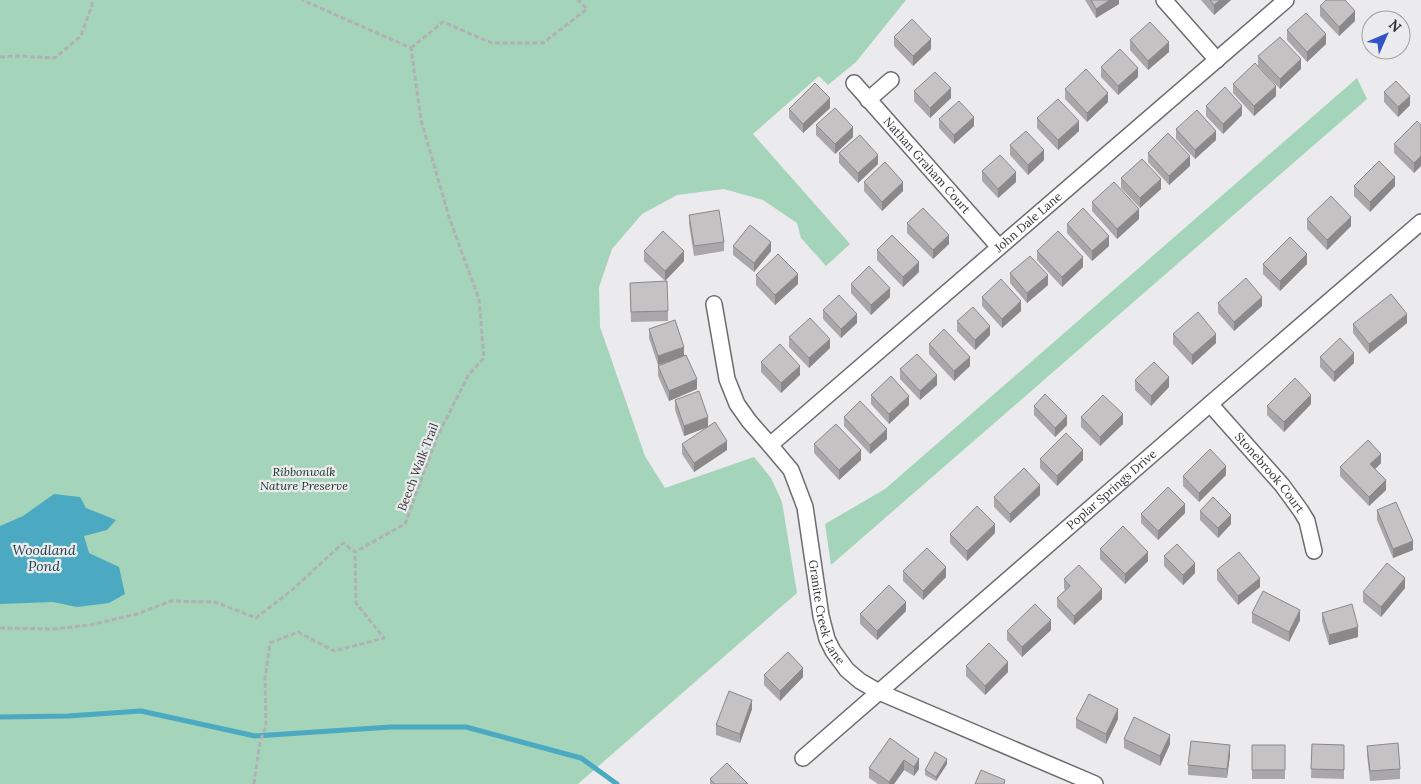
<svg xmlns="http://www.w3.org/2000/svg" width="1421" height="784" font-family="Lora,serif">
	<rect width="100%" height="100%" fill="#ebebee"/>
	<path fill="#a4d4ba" d="M0 0H906L856 62 828 85 819 76 753 134 850 244 826 266 801 238 797 223 763 200 724 189 677 195 642 214 612 249 599 287 600 327 645 456 665 488 754 457 771 478 782 502 797 593 578 784H0Z
		M1357 78 1367 99 831 565 825 524 885 489Z"/>
	<path fill="#4ba9c1" d="M54 494 80 497 86 508 116 520 107 530 84 536 89 553 119 567 125 594 109 603 77 607 53 602 0 604V526L23 516Z"/>
	<g fill="none" stroke-linecap="round" stroke-linejoin="round">
		<path stroke="#4ba9c1" stroke-width="5" d="M0 717 68 716 141 711 255 736 391 727H466L581 758 617 784"/>
		<g stroke="#6c6c6f" stroke-width="18">
			<g id="minor">
				<path d="M1164 0 1217 60"/>
				<path id="s1" d="M854 83 999 247"/>
				<path d="M868 100 891 80"/>
				<path id="s2" d="M714 304 727 379 737 404 749 421 770 445 791 470 805 507 821 616 827 639 833 651 847 670 860 681 879 692 1095 784"/>
				<path id="s3" d="M1210 404 1282 485 1301 511 1307 521 1314 551"/>
				<path id="s4" d="M770 445 1286 0"/>
				<path id="s5" d="M803 758 1210 404 1421 222"/>
			</g>
		</g>
		<path stroke="#b1b1b4" stroke-width="3" stroke-dasharray="5 2.5" stroke-linecap="butt" d="M411 48 443 22 492 43H543L587 9 578 0
			M0 57 15 56 55 58 81 36 92 5V0
			M0 628 53 629 90 625 137 614 171 601 215 602 256 618 292 590 343 543 355 552 405 524 437 437 469 374 484 358 479 299 450 220 421 120 411 48 302 0
			M254 784 260 742 266 726 265 679 270 643 298 632 334 651 384 638 356 603 355 552"/>
		<use href="#minor" stroke="#fff" stroke-width="15"/>
	</g>
	<path fill="#a9a7a9" d="M1085 0H1119V4L1096 18Z
		M1201 0H1231L1214 15Z
		M1320 6 1355 21 1339 36 1320 16Z
		M1287 30 1326 44 1307 62 1287 40Z
		M894 37 931 49 913 66 894 46Z
		M1130 40 1169 52 1148 70 1130 50Z
		M1258 56 1301 69 1280 89 1258 66Z
		M1101 67 1138 77 1118 95 1101 77Z
		M1233 84 1276 96 1254 116 1233 93Z
		M1065 89 1108 102 1087 122 1065 99Z
		M914 91 951 98 930 118 914 101Z
		M1384 92 1410 105 1398 117 1384 102Z
		M1206 106 1242 115 1223 134 1206 116Z
		M830 108 803 133 789 118V109Z
		M1037 118 1079 131 1058 150 1037 128Z
		M939 119 974 126 954 144 939 128Z
		M1417 121 1414 173 1394 153V144Z
		M816 125 853 137 835 154 816 135Z
		M1176 129 1216 140 1195 159 1176 139Z
		M1010 145 1044 160 1028 175 1010 155Z
		M839 153 878 164 858 183 839 163Z
		M1148 153 1190 166 1169 185 1148 162Z
		M982 171 1016 182 998 198 982 181Z
		M1121 178 1161 189 1140 208 1121 188Z
		M864 182 903 191 882 211 864 191Z
		M1354 186H1395L1370 212 1354 196Z
		M1092 202 1139 219 1117 239 1092 211Z
		M689 215 724 242V251L694 256 689 224Z
		M1307 219 1351 226 1327 250 1307 229Z
		M907 223 949 244 933 259 907 233Z
		M1067 224 1109 246 1092 261 1067 233Z
		M733 246 771 251 754 272 733 255Z
		M877 250 919 272 903 287 877 260Z
		M644 251 684 261 665 281 644 261Z
		M1037 251 1083 267 1062 287 1037 260Z
		M1263 264H1307L1280 291 1263 274Z
		M1010 273 1048 285 1027 303 1010 283Z
		M756 275 798 284 775 305 756 285Z
		M630 283 668 311V321L631 322Z
		M851 284 890 297 871 315 851 293Z
		M982 297 1021 311 1002 328 982 306Z
		M1218 303 1262 306 1234 331 1218 313Z
		M823 310 857 323 841 338 823 319Z
		M957 321 990 335 975 350 957 331Z
		M1407 323 1369 354 1353 333V324Z
		M649 329 684 355 697 389 669 401 658 376V366L672 361 658 365 649 338Z
		M1173 334 1216 343 1192 365 1173 344Z
		M789 337 830 348 809 368 789 347Z
		M929 344 970 366 954 381 929 354Z
		M1320 357 1354 363 1334 382 1320 367Z
		M761 362 800 375 781 393 761 372Z
		M900 369 937 385 920 400 900 379Z
		M1135 380 1169 387 1151 406 1135 390Z
		M871 395 909 405 889 424 871 404Z
		M675 400 708 427 684 436 675 410Z
		M1311 404 1284 432 1267 415V406Z
		M1034 406 1067 425 1055 437 1034 415Z
		M844 417 887 439 870 454 844 426Z
		M1081 417 1123 424 1100 446 1081 427Z
		M682 444 727 450 694 472 682 454Z
		M814 444 861 460 839 480 814 453Z
		M1040 459 1083 460 1057 486 1040 468Z
		M1381 463 1375 469 1386 490 1369 506 1340 476V467Z
		M1226 475 1199 502 1183 486V476Z
		M1040 495 1010 523 994 507V497Z
		M1377 510 1413 550 1393 558 1377 520Z
		M1200 511 1231 524 1218 538 1200 520Z
		M1185 513 1158 540 1141 523V514Z
		M995 533 967 561 950 543V534Z
		M1100 549 1148 561 1125 584 1100 559Z
		M1164 556 1195 573 1183 585 1164 566Z
		M1217 570 1260 587 1238 605 1217 580Z
		M903 571 946 577 923 600 903 581Z
		M1064 579 1102 599 1074 625 1057 607V598L1065 590 1064 588Z
		M1405 588 1381 617 1363 602V592Z
		M906 611 877 640 860 624V614Z
		M1252 613 1300 620 1289 642 1252 623Z
		M1322 613 1358 637 1329 645 1322 622Z
		M1051 630 1022 657 1007 640V631Z
		M966 666 1008 672 985 695 966 676Z
		M764 675 803 677 780 701 764 685Z
		M752 709 740 743 716 735V725Z
		M1076 719H1118L1106 744 1076 728Z
		M890 738 919 769 914 776 904 770 894 784H878L869 778V768Z
		M1124 739 1170 744 1160 766 1124 748Z
		M1312 744 1344 745V779L1311 778Z
		M1252 745H1285V779H1252Z
		M1367 746 1400 769V779L1370 781 1367 755Z
		M1230 755 1227 778 1188 775V765Z
		M947 764 936 781 925 775V770Z
		M710 779 748 784H710Z"/>
	<path fill="#8a8889" d="M1110 0H1119V4L1096 18V9Z
		M1220 0H1231L1214 15V5Z
		M1355 11V21L1339 36V27Z
		M1326 34V44L1307 62V52Z
		M931 39V49L913 66V56Z
		M1169 42V52L1148 70V61Z
		M1301 59V69L1280 89V79Z
		M1138 68V77L1118 95V86Z
		M1276 86V96L1254 116V106Z
		M951 88V98L930 118V108Z
		M1108 93V102L1087 122V113Z
		M1410 96V105L1398 117V107Z
		M830 98V108L803 133V124Z
		M1242 106V115L1223 134V124Z
		M974 117V126L954 144V135Z
		M1079 121V131L1058 150V140Z
		M853 127V137L835 154V144Z
		M1216 131V140L1195 159V150Z
		M1044 150V160L1028 175V165Z
		M878 155V164L858 183V173Z
		M1190 156V166L1169 185V176Z
		M1421 156V166L1414 173V163Z
		M1016 172V182L998 198V189Z
		M1395 177V186L1370 212V202Z
		M1161 179V189L1140 208V198Z
		M903 182V191L882 211V202Z
		M1139 209V219L1117 239V229Z
		M1351 217V226L1327 250V240Z
		M949 235V244L933 259V250Z
		M1109 236V246L1092 261V251Z
		M771 242V251L754 272V263Z
		M684 251V261L665 281V271Z
		M1307 254V264L1280 291V281Z
		M1083 257V267L1062 287V277Z
		M919 262V272L903 287V277Z
		M798 274V284L775 305V295Z
		M1048 275V285L1027 303V293Z
		M890 288V297L871 315V305Z
		M1262 297V306L1234 331V322Z
		M1021 301V311L1002 328V319Z
		M857 314V323L841 338V329Z
		M1407 314V323L1369 354V344Z
		M990 326V335L975 350V340Z
		M1216 334V343L1192 365V355Z
		M830 339V348L809 368V358Z
		M684 347V356L658 365V356Z
		M1354 353V363L1334 382V372Z
		M970 357V366L954 381V371Z
		M800 366V375L781 393V383Z
		M937 375V385L920 400V391Z
		M1169 377V387L1151 406V396Z
		M697 379V389L669 401V391Z
		M1311 395V404L1284 432V422Z
		M909 396V405L889 424V414Z
		M1123 414V424L1100 446V437Z
		M1067 416V425L1055 437V428Z
		M708 417V427L684 436V426Z
		M887 429V439L870 454V445Z
		M727 441V450L694 472V463Z
		M861 450V460L839 480V470Z
		M1083 450V460L1057 486V476Z
		M1381 454V463L1370 474V464Z
		M1226 466V475L1199 502V493Z
		M1386 480V490L1369 506V497Z
		M1040 485V495L1010 523V514Z
		M1185 504V513L1158 540V531Z
		M1231 515V524L1218 538V528Z
		M995 524V533L967 561V551Z
		M1413 541V550L1393 558V549Z
		M1148 552V561L1125 584V574Z
		M1195 563V573L1183 585V575Z
		M946 567V577L923 600V591Z
		M1260 578V587L1238 605V596Z
		M1405 578V588L1381 617V607Z
		M1102 589V599L1074 625V616Z
		M906 602V611L877 640V631Z
		M1300 610V620L1289 642V632Z
		M1051 620V630L1022 657V647Z
		M1358 627V637L1329 645V635Z
		M1008 662V672L985 695V686Z
		M803 668V677L780 701V691Z
		M752 700V709L740 743V734Z
		M1118 709V719L1106 744V734Z
		M1170 735V744L1160 766V756Z
		M1230 745V755L1227 778V769Z
		M919 759V769L914 776V767Z
		M947 759V764L936 781V777Z
		M904 760V770L894 784H889V782Z"/>
	<path fill="#c5c2c4" stroke="#8a8889" d="M1091 0H1110L1096 9Z
		M1210 0H1220L1214 5Z
		M1326 0H1345L1355 11 1339 27 1320 6Z
		M1306 13 1326 34 1307 52 1287 30Z
		M912 19 931 39 913 56 894 37Z
		M1150 22 1169 42 1148 61 1130 40Z
		M1280 37 1301 59 1280 79 1258 56Z
		M1120 49 1138 68 1118 86 1101 67Z
		M1255 63 1276 86 1254 106 1233 84Z
		M1086 69 1108 93 1087 113 1065 89Z
		M935 72 951 88 930 108 914 91Z
		M1396 81 1410 96 1398 107 1384 92Z
		M815 83 830 98 803 124 789 109Z
		M1225 87 1242 106 1223 124 1206 106Z
		M1058 99 1079 121 1058 140 1037 118Z
		M959 101 974 117 954 135 939 119Z
		M835 108 853 127 835 144 816 125Z
		M1197 110 1216 131 1195 150 1176 129Z
		M1417 121 1421 125V156L1414 163 1394 144Z
		M1026 131 1044 150 1028 165 1010 145Z
		M1168 133 1190 156 1169 176 1148 153Z
		M860 135 878 155 858 173 839 153Z
		M1000 155 1016 172 998 189 982 171Z
		M1142 159 1161 179 1140 198 1121 178Z
		M1379 161 1395 177 1370 202 1354 186Z
		M885 162 903 182 882 202 864 182Z
		M1114 182 1139 209 1117 229 1092 202Z
		M1331 196 1351 217 1327 240 1307 219Z
		M923 208 949 235 933 250 907 223Z
		M1083 208 1109 236 1092 251 1067 224Z
		M719 210 724 242 694 246 689 215Z
		M750 225 771 242 754 263 733 246Z
		M663 231 684 251 665 271 644 251Z
		M1058 231 1083 257 1062 277 1037 251Z
		M892 235 919 262 903 277 877 250Z
		M1290 237 1307 254 1280 281 1263 264Z
		M778 254 798 274 775 295 756 275Z
		M1030 256 1048 275 1027 293 1010 273Z
		M869 266 890 288 871 305 851 284Z
		M1246 278 1262 297 1234 322 1218 303Z
		M1001 279 1021 301 1002 319 982 297Z
		M667 281 668 311 631 312 630 283Z
		M1391 294 1407 314 1369 344 1353 324Z
		M839 295 857 314 841 329 823 310Z
		M973 307 990 326 975 340 957 321Z
		M1198 312 1216 334 1192 355 1173 334Z
		M810 318 830 339 809 358 789 337Z
		M675 320 684 347 658 356 649 329Z
		M944 329 970 357 954 371 929 344Z
		M1340 338 1354 353 1334 372 1320 357Z
		M780 344 800 366 781 383 761 362Z
		M917 354 937 375 920 391 900 369Z
		M686 355 697 379 669 391 658 366Z
		M1154 362 1169 377 1151 396 1135 380Z
		M891 376 909 396 889 414 871 395Z
		M1295 378 1311 395 1284 422 1267 406Z
		M699 391 708 417 684 426 675 400Z
		M1045 394 1067 416 1055 428 1034 406Z
		M1103 395 1123 414 1100 437 1081 417Z
		M860 401 887 429 870 445 844 417Z
		M715 422 727 441 694 463 682 444Z
		M836 424 861 450 839 470 814 444Z
		M1066 433 1083 450 1057 476 1040 459Z
		M1368 440 1381 454 1370 464 1386 480 1369 497 1340 467Z
		M1210 449 1226 466 1199 493 1183 476Z
		M1024 468 1040 485 1010 514 994 497Z
		M1168 487 1185 504 1158 531 1141 514Z
		M1213 497 1231 515 1218 528 1200 511Z
		M1396 502 1413 541 1393 549 1377 510Z
		M977 506 995 524 967 551 950 534Z
		M1123 526 1148 552 1125 574 1100 549Z
		M1177 544 1195 563 1183 575 1164 556Z
		M927 548 946 567 923 591 903 571Z
		M1239 552 1260 578 1238 596 1217 570Z
		M1387 563 1405 578 1381 607 1363 592Z
		M1079 565 1102 589 1074 616 1057 598 1070 586 1064 579Z
		M889 585 906 602 877 631 860 614Z
		M1263 591 1300 610 1289 632 1252 613Z
		M1035 604 1051 620 1022 647 1007 631Z
		M1352 604 1358 627 1329 635 1322 613Z
		M989 643 1008 662 985 686 966 666Z
		M788 652 803 668 780 691 764 675Z
		M729 691 752 700 740 734 716 725Z
		M1089 694 1118 709 1106 734 1076 719Z
		M1134 717 1170 735 1160 756 1124 739Z
		M890 738 919 759 914 767 904 760 889 782 869 768Z
		M1191 741 1230 745 1227 769 1188 765Z
		M1398 743 1400 769 1370 771 1367 746Z
		M1312 744 1344 745V770L1311 769Z
		M1252 745H1285V770H1252Z
		M935 752 947 759 936 777 925 770Z
		M727 763 748 784H715L710 779Z
		M981 770 1005 780 1004 784H975Z"/>
	<g text-anchor="middle" stroke-width="4.5" stroke-linejoin="round" paint-order="stroke">
		<g font-size="12" fill="#333334" stroke="#ebebee">
			<text dy="4" stroke="none"><textPath href="#s1" startOffset="110">Nathan Graham Court</textPath></text>
			<text dy="4" stroke="none"><textPath href="#s4" startOffset="341">John Dale Lane</textPath></text>
			<text transform="translate(418 467) rotate(-69)" y="4">Beech Walk Trail</text>
			<text dy="4" stroke="none"><textPath href="#s3" startOffset="91">Stonebrook Court</textPath></text>
			<text dy="4" stroke="none"><textPath href="#s5" startOffset="409">Poplar Springs Drive</textPath></text>
			<text dy="4" stroke="none"><textPath href="#s2" startOffset="336">Granite Creek Lane</textPath></text>
		</g>
		<g font-size="12" font-style="italic" fill="#113323" stroke="#ebebee">
			<text x="304" y="476">Ribbonwalk<tspan x="304" dy="14">Nature Preserve</tspan></text>
		</g>
		<g font-size="14" font-style="italic" fill="#153f4a" stroke="#ebebee">
			<text x="44" y="555">Woodland<tspan x="44" dy="16">Pond</tspan></text>
		</g>
	</g>
	<g transform="translate(1386 35) rotate(45)"><circle r="24" fill="#ebebee" stroke="#a1a1a4"/>
	<path d="M0-4L9 19L0 12L-9 19Z" fill="#3354c4"/>
	<text y="-8" font-size="14" font-weight="bold" text-anchor="middle" fill="#333334">N</text>
	</g>
</svg>
